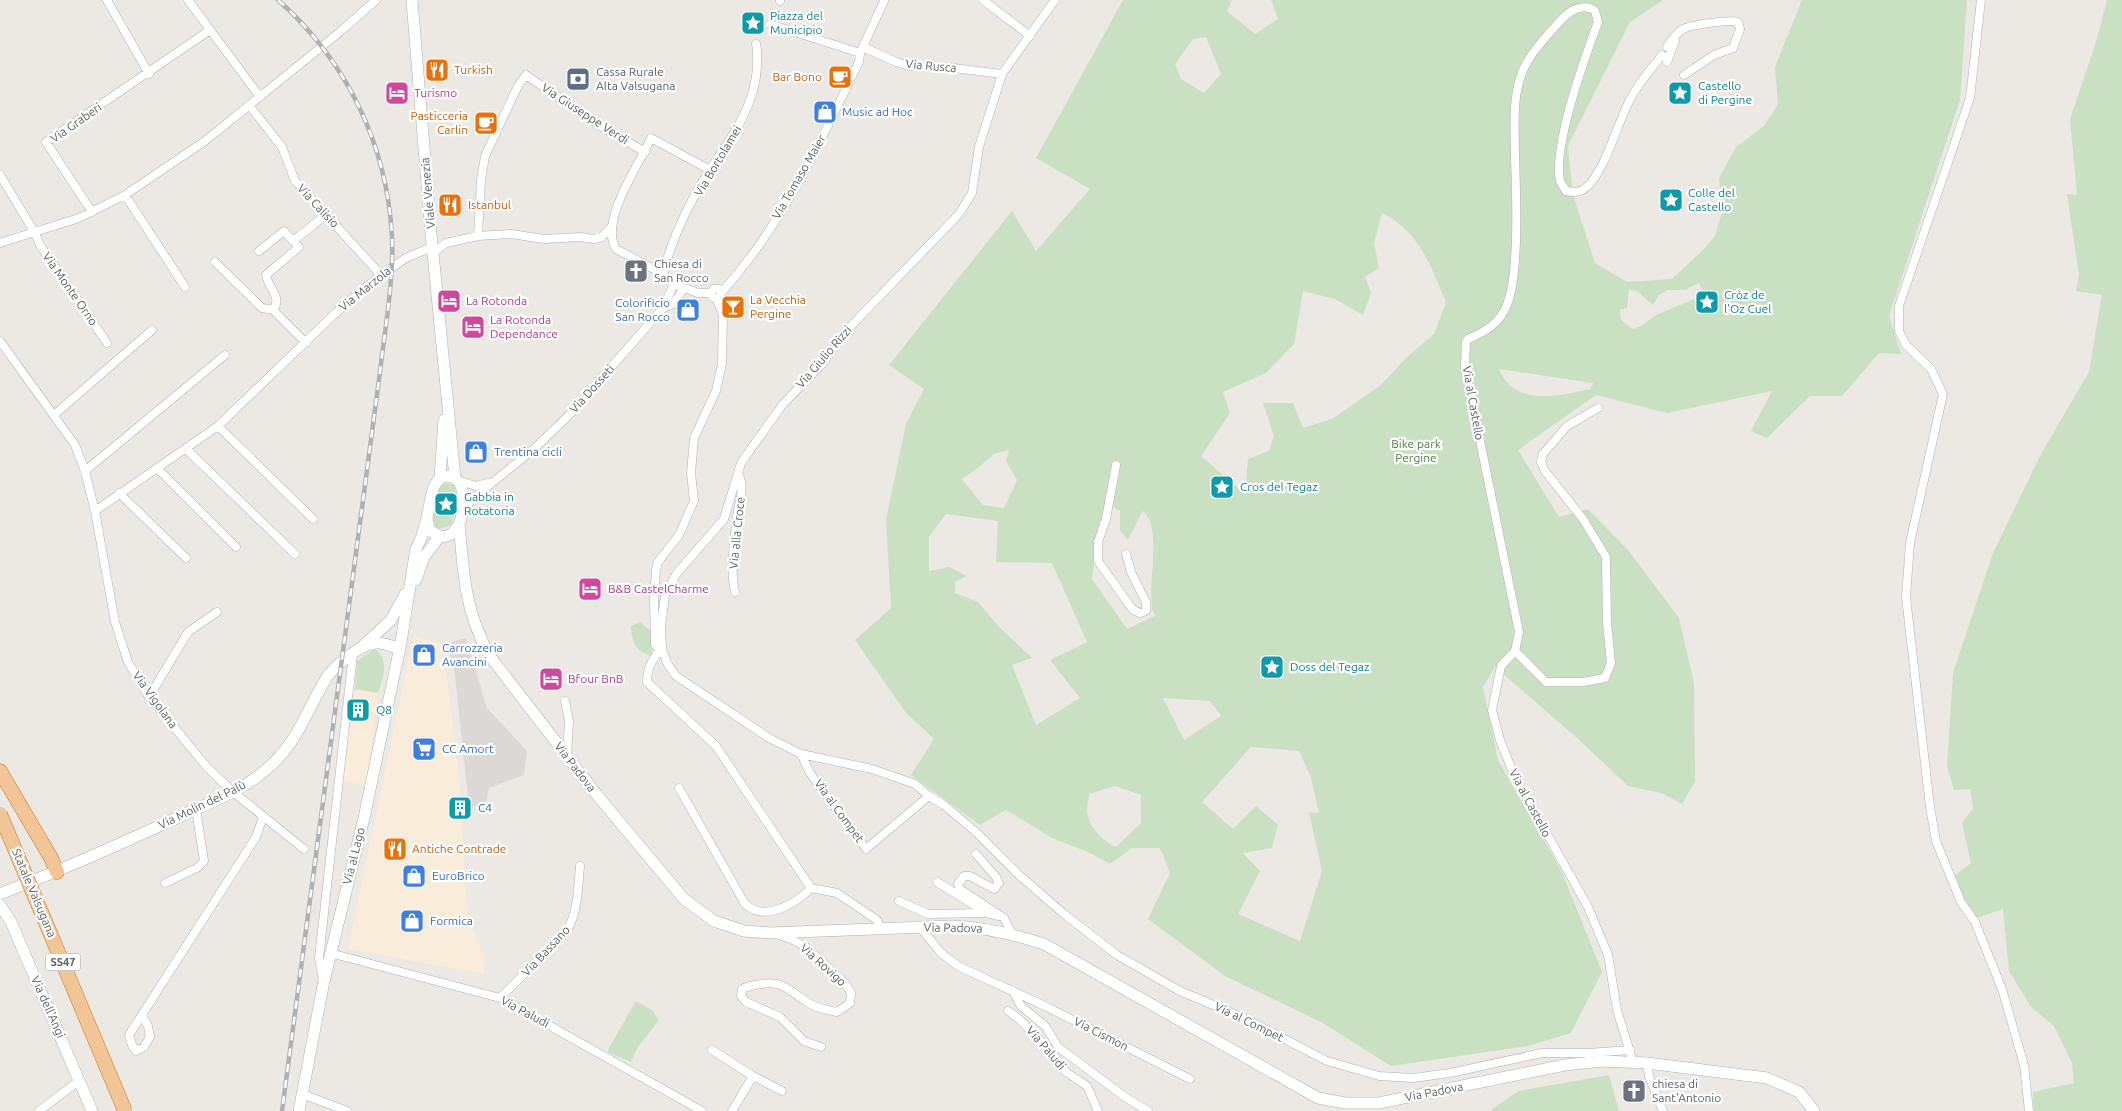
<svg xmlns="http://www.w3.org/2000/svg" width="2122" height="1111" font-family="Ubuntu,sans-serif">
	<rect width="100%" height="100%" fill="#ece8e3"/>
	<path fill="#faecdb" d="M413 636 443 644 459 779 467 912 484 959V974L348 949Z
		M355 689 378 693 366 786 342 780Z"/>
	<path fill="#dbd8d6" d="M466 638 487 708 527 751 524 775 489 788 486 803 469 807 455 675 448 643Z"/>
	<path fill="#c9e1c2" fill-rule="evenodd" d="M1123 0H1232L1227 11 1255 34 1278 19 1271 0H1663L1630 22 1568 146 1573 195 1595 263 1627 282 1672 279 1704 249 1715 236 1722 212 1719 178 1736 147 1764 126 1778 104 1775 67 1802 0H1967L1960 100 1889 316 1901 354 1879 353 1842 396H1810L1767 438 1751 431 1772 391 1667 413 1596 395 1518 450 1559 517 1588 509 1628 550 1679 618 1694 683 1695 781 1682 804 1661 793 1628 786 1577 738 1495 667 1483 687 1498 760 1562 872 1602 972 1571 1033 1528 1046 1391 1066 1321 1022 1225 976 1148 919 1170 873 1160 848H1132L1110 864 1088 852 1052 838 1006 810 980 825 911 775 934 739 906 713 855 640 891 608 886 519 906 424 924 389 889 365 1012 211 1036 251 1090 189 1036 158ZM1206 37 1221 74 1204 93 1181 79 1175 64 1193 39ZM1382 213C1420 232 1430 265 1446 302L1434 334 1406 358 1381 385 1332 419 1303 428 1293 403H1263L1274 436 1269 451 1248 459 1245 494 1201 456 1230 413 1223 392 1266 373 1294 344 1303 291 1335 299 1363 315 1371 293 1365 277 1379 268 1374 243ZM1699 283 1704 295 1656 315 1641 326 1633 329C1625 323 1619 321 1620 310L1627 308 1629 289 1637 291 1653 305 1659 295 1668 290H1685ZM1499 369 1593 383V384L1590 389C1559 396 1514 407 1499 369ZM1009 450 1006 461 1017 480 1004 508 983 505 962 479 979 467 994 454ZM1112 506 1120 511V530L1128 540 1143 511C1162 527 1148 582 1152 605 1152 609 1154 613 1155 616L1127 629 1092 579 1099 522ZM946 514 998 521 996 562 1052 563 1087 642 1050 660 1080 698 1036 725 1012 665 1032 658 999 627 978 602 955 593V582L966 576 950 567 929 571V537ZM1163 698 1210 701 1221 716 1184 740ZM1251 747 1299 751 1311 777 1319 813 1309 812 1322 871 1300 941 1238 914 1260 871 1243 853 1272 848 1278 825 1256 806 1233 829 1202 802ZM1115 786 1141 795V823L1116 847C1103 841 1088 827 1087 811 1087 805 1089 799 1089 794Z
		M2107 0H2122V1111H2034L2033 1092 2074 1083 2072 1063 2054 1026 2031 1007 2009 971 2003 909 1973 919 1954 876 1971 863 1962 823 1973 808 1970 789 1954 790 1947 767 1953 673 1993 553 2041 454 2089 372 2102 295 2076 291 2079 275 2067 194 2077 195 2070 119 2096 42Z
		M445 483 454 485 457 500 451 525 439 529 435 527 432 515 439 487Z
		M640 622 654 634 651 656C635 650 632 643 631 626Z
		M375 649C390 661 383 677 378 693L355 689 357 661Z
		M636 1001 652 1010 659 1020 637 1048 631 1062 608 1052 609 1048Z
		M1609 1075 1619 1111H1491L1492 1109 1519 1091Z"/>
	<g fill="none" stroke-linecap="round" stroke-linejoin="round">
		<g stroke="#afb2b4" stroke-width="9">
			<path id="street" d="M107 0 149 74
				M188 0 260 97
				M983 0 1030 36
				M1055 0 1002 74 979 147 972 193 959 214 851 326 821 365 783 404 741 463 724 519 677 573 665 595 661 627 662 649 667 663 676 676 769 738 801 754 872 769 915 784 929 796 944 805 977 833 1019 875 1064 914 1117 955 1180 991 1244 1018 1327 1061 1379 1076 1413 1078 1450 1073 1542 1053H1588L1630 1050
				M1981 0 1970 98 1899 306V331L1906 345 1931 369 1943 394 1910 543 1906 597 1930 807 1936 841 1961 902 1975 922 2002 989 2024 1065 2029 1111
				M780 1V0
				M770 24 860 53
				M863 47 896 62 909 66 954 68 1002 74
				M1667 47C1671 40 1676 34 1683 29 1690 25 1732 19 1738 22L1740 29 1733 48 1714 55 1684 75
				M1667 62 1675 41
				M249 105 282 147 295 181 381 275
				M710 170 651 138C639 165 599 221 616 249L663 274 674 284 698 293H711
				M0 175 35 233 40 245 107 343
				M125 195 185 287
				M92 212 46 142 210 30
				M478 236 481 180 485 156 518 86 526 75 597 124 645 152
				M0 243 79 218 125 195 205 141 341 31 376 0
				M259 251 284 231 293 241
				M433 253 446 243 478 236 511 234 544 239 580 237 594 239 602 237 611 227
				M215 262 262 308 273 310 306 343
				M663 274C672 238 690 201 710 170 731 137 755 107 757 67 757 59 758 51 756 44
				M714 289H719L721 293 720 297 717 299 712 297 711 293Z
				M721 293C782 226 820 142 859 62L860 53 884 1
				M663 308 673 304 684 288
				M273 310C283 297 268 288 266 275L299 247 293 241 327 214
				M0 341 75 445 85 471 95 511 115 622 128 662 149 697 207 767 233 792 304 849
				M54 415 152 330
				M218 426 313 519
				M186 449 295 554
				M1116 465 1106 519 1098 542V561L1133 610 1140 613 1146 611V602L1131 572 1126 554
				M158 469 236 547
				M85 471 225 355
				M460 481 476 486 488 483
				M119 493 186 558
				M464 510 472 499 534 449 571 413 663 308 674 284
				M95 511 218 426 343 306 381 275 406 258 432 247
				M735 592C730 569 734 541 737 517 739 503 745 489 739 475
				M662 649C652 658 647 668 647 682L716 746 811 888C799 901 773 917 755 910 751 909 748 906 745 904L679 788
				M662 649 655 645 654 598 656 570 658 562 679 535 694 501 691 473 694 438 716 391 722 364 723 315 717 299
				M1515 651 1546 682H1583L1605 678 1611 663 1607 623 1606 557 1583 519 1545 471 1541 462 1543 454 1567 426 1598 408
				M149 697 188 632 217 612
				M565 701 569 721 567 756
				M801 754 810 773 866 849 929 796
				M976 854 996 877 999 883 994 889 970 876H964L958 884 960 889 1004 918 1012 934
				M937 882 987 913
				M165 883 197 868 204 861 196 809
				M811 888 837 893 877 920 881 929
				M899 901 928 914 987 913 998 916
				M920 927 941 953 958 966 1047 1007 1190 1079
				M779 935 791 939 806 947 845 983 851 993 850 1003 837 1012C827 1010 815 1008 807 1002 789 991 783 980 761 984 754 985 748 986 742 989L741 996 746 1002 780 1017 804 1041 821 1047
				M330 953 500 998 702 1111
				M323 980 319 958 353 654
				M1012 990 1021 1006 1046 1027 1058 1047 1125 1097 1148 1111
				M500 998 566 932C578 914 578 888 580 866
				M1008 1011 1018 1018 1048 1048 1066 1072 1087 1086 1098 1111
				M142 1015 148 1026 150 1037 144 1047 136 1051 132 1045 129 1035 256 837 263 817
				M712 1050 753 1076 782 1091
				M1633 1062 1617 1010 1608 955 1588 907 1514 775 1500 740 1492 710 1501 666 1515 651 1519 632 1465 367 1466 342 1468 339C1485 332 1500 323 1507 305 1514 286 1515 262 1516 241 1517 213 1516 185 1515 157 1515 126 1511 92 1526 64 1536 46 1552 30 1565 16 1573 9 1586 3 1595 11L1598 22C1585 57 1553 146 1560 181 1561 184 1564 187 1566 191 1572 192 1579 193 1584 189 1605 175 1618 119 1632 96 1640 81 1652 68 1662 55
				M1647 1063 1649 1076 1663 1111
				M302 1094 347 1111
				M39 1111 80 1080
				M732 1111 753 1076"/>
		</g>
		<g stroke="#aeb2b5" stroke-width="12">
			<path id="secondary" d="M412 0 431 233 455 478
				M440 478 446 476 455 478C475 494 458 558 429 529L427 518 432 493 434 486 440 478 444 420
				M459 524C464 576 464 607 489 655L597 795 684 899 714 921 744 931 770 933 952 926C984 927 1013 934 1044 944L1318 1098 1345 1103H1379L1565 1065 1602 1061 1647 1063 1767 1078 1799 1092 1814 1111
				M416 580 424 557 440 536
				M364 645 391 620 405 594
				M0 894C61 870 121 844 181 816 216 800 254 786 280 756 300 734 309 707 324 682 331 668 362 642 378 643 385 643 393 647 400 649
				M0 905 11 922 92 1111
				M299 1111 324 981 364 818 401 642 416 549 422 536 427 518"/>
		</g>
		<g stroke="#d6701a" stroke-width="15">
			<path id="highway" d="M0 771 51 858 57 872"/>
		</g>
		<use href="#street" stroke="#fff" stroke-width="8"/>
		<use href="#secondary" stroke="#fff" stroke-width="11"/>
		<use href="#highway" stroke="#f1c596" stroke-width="14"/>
		<g stroke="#afb0b0" stroke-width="4.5">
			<path id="rail" d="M278 0C347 61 387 145 392 236 394 280 385 328 380 372L282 1111"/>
		</g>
		<use href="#rail" stroke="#fff" stroke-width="2.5" stroke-dasharray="8" stroke-linecap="butt"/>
		<g stroke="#d6701a" stroke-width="15" stroke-linecap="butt">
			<path id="highway-bridge" d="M0 814 125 1111"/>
		</g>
		<use href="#highway-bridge" stroke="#f1c596" stroke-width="14"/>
	</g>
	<defs>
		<g id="sight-square" transform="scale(1.25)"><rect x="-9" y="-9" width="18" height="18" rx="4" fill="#0f9aa8" stroke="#fff"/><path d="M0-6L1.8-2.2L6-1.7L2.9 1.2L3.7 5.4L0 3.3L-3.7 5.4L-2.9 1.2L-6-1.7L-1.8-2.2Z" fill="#fff"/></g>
		<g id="restaurant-square" transform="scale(1.25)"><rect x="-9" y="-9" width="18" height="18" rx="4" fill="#e8710a" stroke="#fff"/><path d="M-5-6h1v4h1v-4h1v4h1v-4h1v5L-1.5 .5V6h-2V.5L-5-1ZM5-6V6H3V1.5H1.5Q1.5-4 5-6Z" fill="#fff"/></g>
		<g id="cafe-square" transform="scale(1.25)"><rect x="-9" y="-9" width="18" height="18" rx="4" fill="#e8710a" stroke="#fff"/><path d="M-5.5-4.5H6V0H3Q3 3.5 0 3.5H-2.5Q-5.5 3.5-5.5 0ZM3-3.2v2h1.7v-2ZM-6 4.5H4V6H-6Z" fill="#fff"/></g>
		<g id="bank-square" transform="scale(1.25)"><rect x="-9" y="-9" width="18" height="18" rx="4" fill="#5c6f8a" stroke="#fff"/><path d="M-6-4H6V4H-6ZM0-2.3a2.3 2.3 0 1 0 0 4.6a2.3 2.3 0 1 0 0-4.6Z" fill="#fff"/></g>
		<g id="hotel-square" transform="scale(1.25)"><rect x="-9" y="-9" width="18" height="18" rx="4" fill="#d1479c" stroke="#fff"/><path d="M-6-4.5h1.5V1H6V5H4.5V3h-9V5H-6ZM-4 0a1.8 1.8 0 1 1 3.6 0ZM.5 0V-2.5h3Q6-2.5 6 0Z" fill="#fff"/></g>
		<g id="shop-square" transform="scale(1.25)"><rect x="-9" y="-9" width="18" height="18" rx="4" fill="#3f7fe0" stroke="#fff"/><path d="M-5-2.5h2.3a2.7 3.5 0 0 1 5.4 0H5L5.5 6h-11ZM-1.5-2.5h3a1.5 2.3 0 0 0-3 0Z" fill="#fff"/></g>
		<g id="church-square" transform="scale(1.25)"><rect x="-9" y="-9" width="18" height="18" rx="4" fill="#6b7280" stroke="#fff"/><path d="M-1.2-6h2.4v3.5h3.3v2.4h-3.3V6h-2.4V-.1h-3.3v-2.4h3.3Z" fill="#fff"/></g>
		<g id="bar-square" transform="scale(1.25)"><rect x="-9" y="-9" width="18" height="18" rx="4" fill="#e8710a" stroke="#fff"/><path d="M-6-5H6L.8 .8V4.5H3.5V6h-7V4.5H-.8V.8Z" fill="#fff"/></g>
		<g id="building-square" transform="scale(1.25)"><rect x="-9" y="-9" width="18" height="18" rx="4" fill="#0f9aa8" stroke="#fff"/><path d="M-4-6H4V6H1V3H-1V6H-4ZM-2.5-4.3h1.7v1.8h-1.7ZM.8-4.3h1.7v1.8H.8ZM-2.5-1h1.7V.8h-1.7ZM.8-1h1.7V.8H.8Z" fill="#fff"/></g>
		<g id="supermarket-square" transform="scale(1.25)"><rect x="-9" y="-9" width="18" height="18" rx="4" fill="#3f7fe0" stroke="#fff"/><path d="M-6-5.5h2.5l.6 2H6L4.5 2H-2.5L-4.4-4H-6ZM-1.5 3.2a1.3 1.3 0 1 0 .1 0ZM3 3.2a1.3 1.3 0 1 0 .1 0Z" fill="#fff"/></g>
	</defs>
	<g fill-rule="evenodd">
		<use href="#sight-square" x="753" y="23"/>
		<use href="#restaurant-square" x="437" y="70"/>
		<use href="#cafe-square" x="840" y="77"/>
		<use href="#bank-square" x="578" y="79"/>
		<use href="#hotel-square" x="397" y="93"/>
		<use href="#sight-square" x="1680" y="93"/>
		<use href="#shop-square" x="825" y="112"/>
		<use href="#cafe-square" x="486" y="123"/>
		<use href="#sight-square" x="1671" y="200"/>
		<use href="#restaurant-square" x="450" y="205"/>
		<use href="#church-square" x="636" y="271"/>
		<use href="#hotel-square" x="449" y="301"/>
		<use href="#sight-square" x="1707" y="302"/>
		<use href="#bar-square" x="733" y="307"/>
		<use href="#shop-square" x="688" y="310"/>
		<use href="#hotel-square" x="473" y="327"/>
		<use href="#shop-square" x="476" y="452"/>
		<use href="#sight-square" x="1222" y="487"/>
		<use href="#sight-square" x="446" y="504"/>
		<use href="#hotel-square" x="590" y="589"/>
		<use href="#shop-square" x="424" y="655"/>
		<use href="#sight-square" x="1272" y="667"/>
		<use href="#hotel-square" x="551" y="679"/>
		<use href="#building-square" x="358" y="710"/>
		<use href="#supermarket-square" x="424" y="749"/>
		<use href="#building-square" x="460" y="808"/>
		<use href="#restaurant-square" x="395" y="849"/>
		<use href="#shop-square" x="414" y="876"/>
		<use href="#shop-square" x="412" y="921"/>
		<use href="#church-square" x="1634" y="1091"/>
	</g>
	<g text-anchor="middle" stroke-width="4.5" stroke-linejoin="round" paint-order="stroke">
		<rect fill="#fff" stroke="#8c9091" stroke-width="1" x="45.5" y="953.5" width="35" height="17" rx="4"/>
		<g font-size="11" font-weight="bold" fill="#5b6062">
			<text x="63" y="966">SS47</text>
		</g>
		<g font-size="12" fill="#0d838f" stroke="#fff" text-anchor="start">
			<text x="770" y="20">Piazza del<tspan x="770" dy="14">Municipio</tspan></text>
			<text x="1698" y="90">Castello<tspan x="1698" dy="14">di Pergine</tspan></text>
			<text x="1688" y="197">Colle del<tspan x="1688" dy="14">Castello</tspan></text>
			<text x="1724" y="299">Cròz de<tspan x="1724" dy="14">l'Oz Cuel</tspan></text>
			<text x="1240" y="491">Cros del Tegaz</text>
			<text x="464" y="501">Gabbia in<tspan x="464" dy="14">Rotatoria</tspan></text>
			<text x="1290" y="671">Doss del Tegaz</text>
			<text x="376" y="714">Q8</text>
			<text x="478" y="812">C4</text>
		</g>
		<g font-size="12" fill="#5b6062" stroke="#fff">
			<text transform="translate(931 66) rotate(5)" y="4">Via Rusca</text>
			<text transform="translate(585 114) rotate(33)" y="4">Via Giuseppe Verdi</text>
			<text transform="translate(76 123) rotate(-35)" y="4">Via Graberi</text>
			<text transform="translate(718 161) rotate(-59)" y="4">Via Bortolamei</text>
			<text transform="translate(799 177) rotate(-60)" y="4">Via Tomaso Maier</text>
			<text transform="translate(428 193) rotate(-95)" y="4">Viale Venezia</text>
			<text transform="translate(318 206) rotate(47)" y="4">Via Calisio</text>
			<text transform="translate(70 289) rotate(55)" y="4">Via Monte Orno</text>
			<text transform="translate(365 289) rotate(-39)" y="4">Via Marzola</text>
			<text transform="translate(824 357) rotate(-49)" y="4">Via Giulio Rizzi</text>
			<text transform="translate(592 389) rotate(-48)" y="4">Via Dosseti</text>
			<text transform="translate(1473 403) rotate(80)" y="4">Via al Castello</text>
			<text transform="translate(737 533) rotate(-84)" y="4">Via alla Croce</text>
			<text transform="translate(155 700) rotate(54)" y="4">Via Vigolana</text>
			<text transform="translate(575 767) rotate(52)" y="4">Via Padova</text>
			<text transform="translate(1530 803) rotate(62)" y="4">Via al Castello</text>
			<text transform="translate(202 805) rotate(-26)" y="4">Via Molin del Palù</text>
			<text transform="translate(839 811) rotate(54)" y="4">Via al Compet</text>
			<text transform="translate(354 856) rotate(-76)" y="4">Via al Lago</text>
			<text transform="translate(34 893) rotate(67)" y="4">Statale Valsugana</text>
			<text transform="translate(953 928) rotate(1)" y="4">Via Padova</text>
			<text transform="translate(546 951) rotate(-47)" y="4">Via Bassano</text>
			<text transform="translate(823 965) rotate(42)" y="4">Via Rovigo</text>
			<text transform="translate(48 1007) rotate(66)" y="4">Via dell'Angi</text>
			<text transform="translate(525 1012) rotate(28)" y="4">Via Paludi</text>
			<text transform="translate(1249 1022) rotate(26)" y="4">Via al Compet</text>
			<text transform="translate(1101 1034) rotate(27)" y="4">Via Cismon</text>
			<text transform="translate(1046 1048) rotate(49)" y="4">Via Paludi</text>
			<text transform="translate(1434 1092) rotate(-11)" y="4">Via Padova</text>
		</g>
		<g font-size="12" fill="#c56008" stroke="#fff" text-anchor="start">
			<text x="454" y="74">Turkish</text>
			<text x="822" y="81" text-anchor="end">Bar Bono</text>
			<text x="468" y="120" text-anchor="end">Pasticceria<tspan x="468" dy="14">Carlin</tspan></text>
			<text x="468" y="209">Istanbul</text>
			<text x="750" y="304">La Vecchia<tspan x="750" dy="14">Pergine</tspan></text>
			<text x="412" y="853">Antiche Contrade</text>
		</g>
		<g font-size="12" fill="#4e5e75" stroke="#fff" text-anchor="start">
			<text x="596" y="76">Cassa Rurale<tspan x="596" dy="14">Alta Valsugana</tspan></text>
		</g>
		<g font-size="12" fill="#b23c85" stroke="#fff" text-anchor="start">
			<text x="414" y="97">Turismo</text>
			<text x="466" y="305">La Rotonda</text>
			<text x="490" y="324">La Rotonda<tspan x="490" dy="14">Dependance</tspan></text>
			<text x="608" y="593">B&amp;B CastelCharme</text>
			<text x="568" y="683">Bfour BnB</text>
		</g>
		<g font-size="12" fill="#366cbe" stroke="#fff" text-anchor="start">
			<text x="842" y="116">Music ad Hoc</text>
			<text x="670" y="307" text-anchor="end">Colorificio<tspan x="670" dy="14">San Rocco</tspan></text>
			<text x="494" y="456">Trentina cicli</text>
			<text x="442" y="652">Carrozzeria<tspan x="442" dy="14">Avancini</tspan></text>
			<text x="442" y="753">CC Amort</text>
			<text x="432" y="880">EuroBrico</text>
			<text x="430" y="925">Formica</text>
		</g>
		<g font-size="12" fill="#5b616d" stroke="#fff" text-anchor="start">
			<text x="654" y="268">Chiesa di<tspan x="654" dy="14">San Rocco</tspan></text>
			<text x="1652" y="1088">chiesa di<tspan x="1652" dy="14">Sant'Antonio</tspan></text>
		</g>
		<g font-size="12" fill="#4a7e3e" stroke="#fff">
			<text x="1416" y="448">Bike park<tspan x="1416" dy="14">Pergine</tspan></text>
		</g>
	</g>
</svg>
